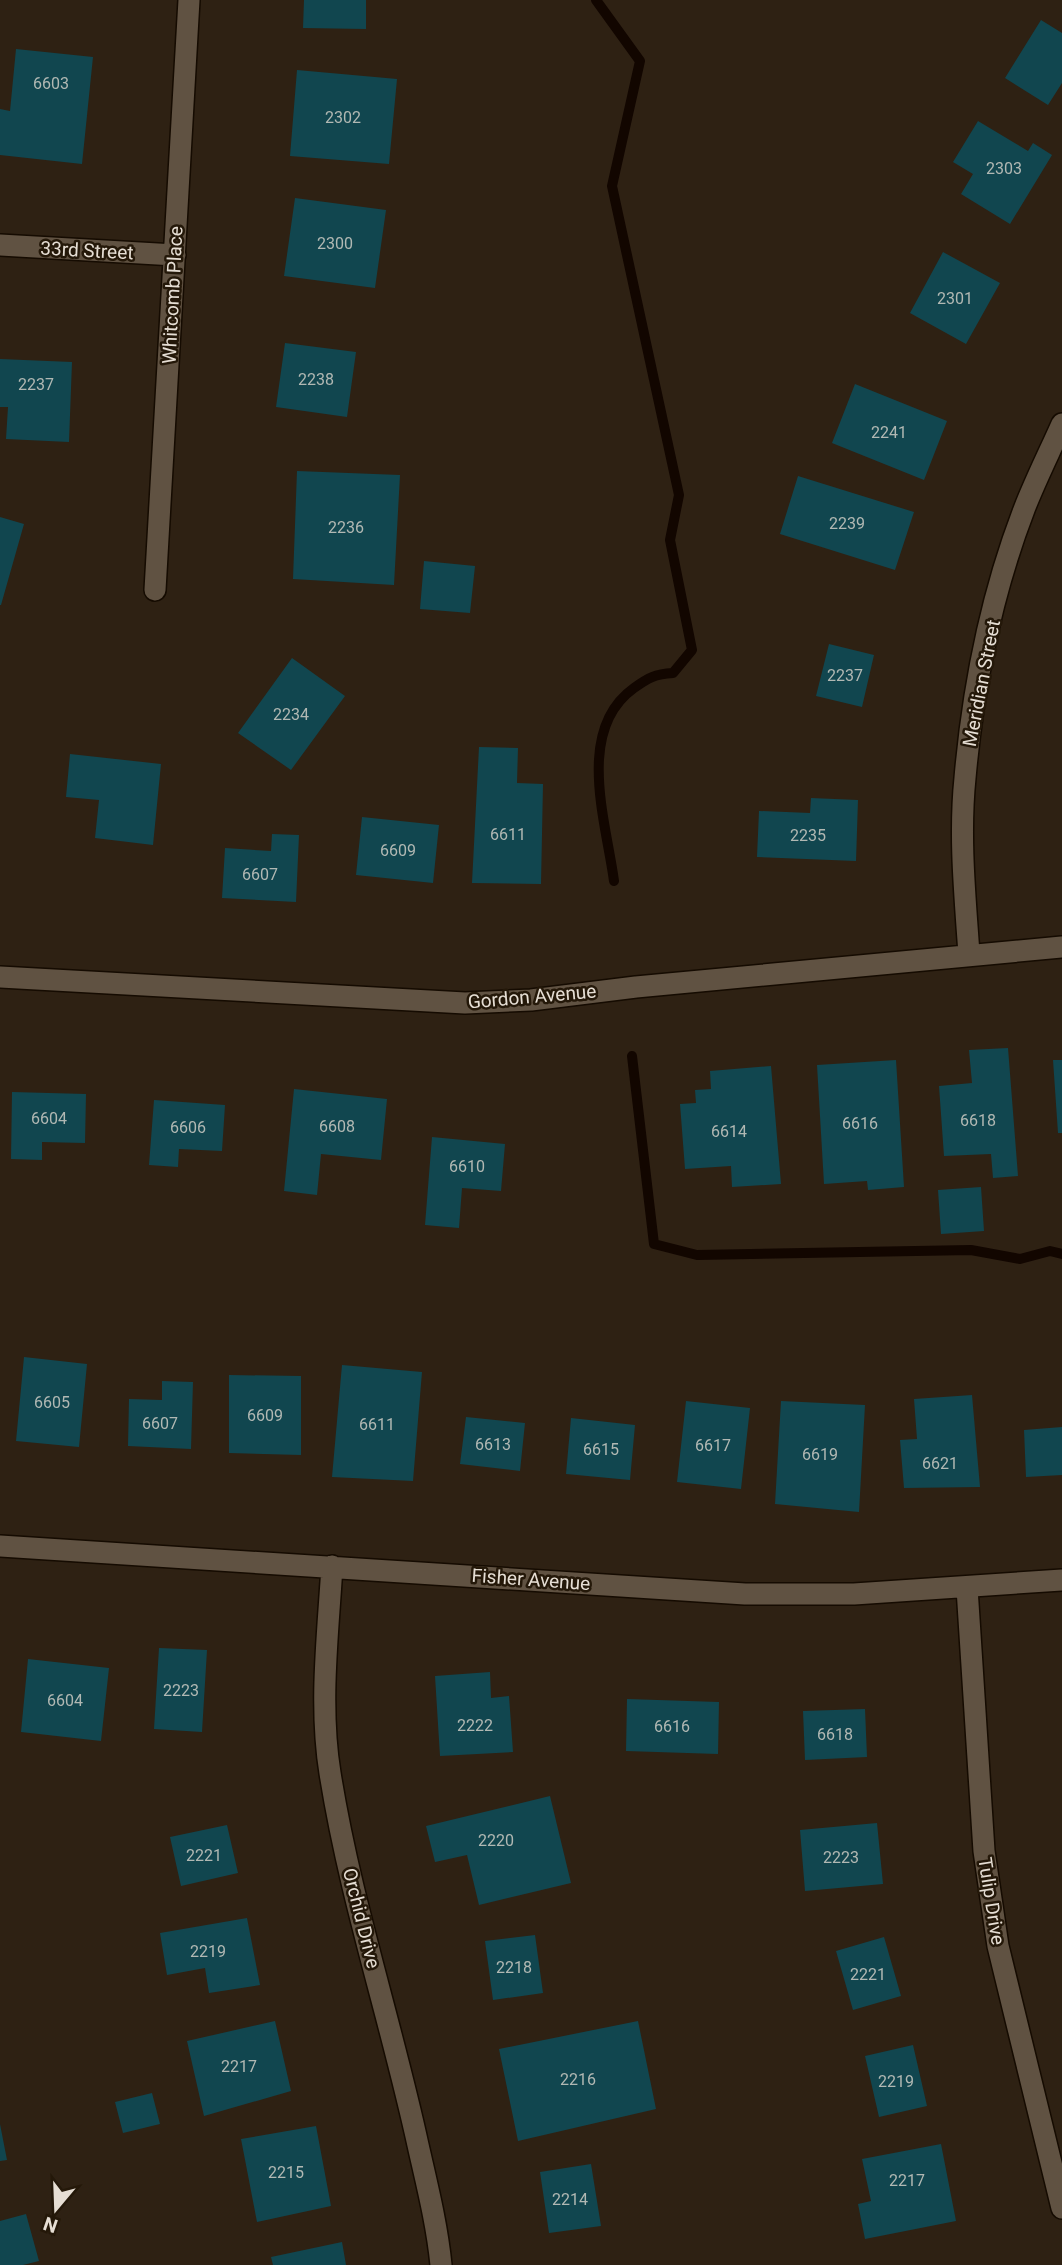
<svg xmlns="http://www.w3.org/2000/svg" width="1062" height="2265" font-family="Roboto,sans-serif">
	<rect width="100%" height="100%" fill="#2e2113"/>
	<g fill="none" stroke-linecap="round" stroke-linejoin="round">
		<path stroke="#120600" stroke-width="10" d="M596 0 640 61 612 186 679 495 670 540 692 650 673 673C655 674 648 678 634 688 575 730 606 821 614 881
			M632 1056 654 1244 697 1255 971 1250 1020 1259 1050 1251 1062 1254"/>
	</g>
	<path fill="#11464f" d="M304 0H366V29L303 28Z
		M1041 20 1062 33V83L1048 105 1005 78Z
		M16 49 93 57 82 164 0 155V109L10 111Z
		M297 70 397 79 389 164 290 156Z
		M978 121 1028 151 1033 143 1052 155 1010 224 961 194 973 174 953 162Z
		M295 198 386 210 375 288 284 276Z
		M943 252 1000 283 966 344 910 313Z
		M285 343 356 352 347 417 276 407Z
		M0 359 72 362 69 442 6 439 8 407H0Z
		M855 384 947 421 924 480 832 443Z
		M297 471 400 475 394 585 293 579Z
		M798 476 914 512 895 570 780 534Z
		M0 517 24 524 1 605H0Z
		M424 561 475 566 470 613 420 609Z
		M829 644 874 655 862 707 816 696Z
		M292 658 345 696 291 770 238 733Z
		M479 747 518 748 517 783 543 784 541 884 472 883Z
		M70 754 161 764 153 845 95 838 99 800 66 797Z
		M811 798 858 800 856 861 757 857 759 811 810 813Z
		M362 817 439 825 433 883 356 875Z
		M272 834 299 835 296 902 222 898 225 848 271 851Z
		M1008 1048 1018 1176 993 1178 991 1154 944 1156 939 1086 972 1083 969 1050Z
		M896 1060 904 1187 868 1190 867 1181 824 1184 817 1065Z
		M1053 1060H1062V1133H1058Z
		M771 1066 781 1184 732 1187 731 1166 685 1169 680 1104 696 1103 695 1090 711 1089 710 1071Z
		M294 1089 387 1099 381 1160 321 1154 317 1195 284 1191Z
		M12 1092 86 1094 85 1143 42 1142V1160L11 1159Z
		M154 1100 225 1105 222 1151 179 1149 178 1167 149 1165Z
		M432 1137 505 1144 501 1191 462 1188 459 1228 425 1225Z
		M981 1187 984 1231 941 1234 938 1190Z
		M24 1357 87 1364 79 1447 16 1441Z
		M342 1365 422 1372 413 1481 332 1477Z
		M229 1375 301 1376V1455L229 1453Z
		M162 1381 193 1382 191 1449 128 1446 129 1399 162 1400Z
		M972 1395 980 1487 904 1488 900 1440 917 1439 914 1399Z
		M686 1401 750 1408 741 1489 677 1482Z
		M781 1401 865 1405 859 1512 775 1504Z
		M466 1417 525 1423 520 1471 460 1464Z
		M571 1418 635 1425 630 1480 566 1474Z
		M1062 1427V1475L1026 1477 1024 1430Z
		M159 1648 207 1650 202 1732 154 1729Z
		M28 1659 109 1668 101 1741 21 1732Z
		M490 1672 491 1698 509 1696 513 1752 440 1756 435 1676Z
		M627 1699 719 1702 718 1754 626 1751Z
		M865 1709 867 1757 805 1760 803 1711Z
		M550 1796 571 1883 479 1905 467 1855 435 1862 426 1826Z
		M877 1823 883 1884 805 1891 800 1830Z
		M227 1825 238 1873 181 1886 170 1837Z
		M247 1918 260 1985 209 1993 205 1968 167 1975 160 1933Z
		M535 1935 543 1993 493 2000 485 1941Z
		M884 1937 901 1996 853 2010 836 1951Z
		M275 2021 291 2091 204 2116 187 2041Z
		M638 2021 656 2109 518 2141 499 2049Z
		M913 2045 927 2106 879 2117 865 2056Z
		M152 2093 160 2124 123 2133 115 2102Z
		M0 2124 7 2160 0 2161Z
		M316 2126 331 2206 257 2222 241 2139Z
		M941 2144 956 2221 865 2239 858 2204 871 2201 862 2159Z
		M591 2164 601 2226 549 2233 540 2172Z
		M26 2214 39 2261 23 2265H0V2221Z
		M342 2242 346 2265H273L271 2257Z"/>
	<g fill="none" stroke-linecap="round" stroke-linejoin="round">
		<g stroke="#150b01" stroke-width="24">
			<path id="street" d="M0 245 175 255
				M155 590 189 0
				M969 954C965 896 959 836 965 778 973 687 992 592 1025 507 1036 479 1050 451 1062 424
				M0 977 465 1003 531 1000 636 987 1062 947
				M0 1546 745 1594H854L1062 1580
				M332 1566C328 1634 319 1705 330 1773 350 1899 391 2021 418 2145 427 2185 437 2224 441 2265
				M967 1588 984 1851 998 1946 1062 2208"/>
		</g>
		<use href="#street" stroke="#605242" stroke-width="21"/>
	</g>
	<g text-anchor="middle" stroke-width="5" stroke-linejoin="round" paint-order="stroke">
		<g font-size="16" fill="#b1b8b3">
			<text x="51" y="89">6603</text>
			<text x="343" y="123">2302</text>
			<text x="1004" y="174">2303</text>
			<text x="335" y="249">2300</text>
			<text x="955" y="304">2301</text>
			<text x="316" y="385">2238</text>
			<text x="36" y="390">2237</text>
			<text x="889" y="438">2241</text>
			<text x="847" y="529">2239</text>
			<text x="346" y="533">2236</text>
			<text x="845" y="681">2237</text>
			<text x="291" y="720">2234</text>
			<text x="508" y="840">6611</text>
			<text x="808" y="841">2235</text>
			<text x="398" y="856">6609</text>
			<text x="260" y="880">6607</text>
			<text x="49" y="1124">6604</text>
			<text x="978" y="1126">6618</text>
			<text x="860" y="1129">6616</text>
			<text x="337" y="1132">6608</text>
			<text x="188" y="1133">6606</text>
			<text x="729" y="1137">6614</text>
			<text x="467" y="1172">6610</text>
			<text x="52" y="1408">6605</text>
			<text x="265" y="1421">6609</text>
			<text x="160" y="1429">6607</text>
			<text x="377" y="1430">6611</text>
			<text x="493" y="1450">6613</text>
			<text x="713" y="1451">6617</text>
			<text x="601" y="1455">6615</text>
			<text x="820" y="1460">6619</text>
			<text x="940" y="1469">6621</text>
			<text x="181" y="1696">2223</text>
			<text x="65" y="1706">6604</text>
			<text x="475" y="1731">2222</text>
			<text x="672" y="1732">6616</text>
			<text x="835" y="1740">6618</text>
			<text x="496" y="1846">2220</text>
			<text x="204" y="1861">2221</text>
			<text x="841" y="1863">2223</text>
			<text x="208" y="1957">2219</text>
			<text x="514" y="1973">2218</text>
			<text x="868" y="1980">2221</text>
			<text x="239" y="2072">2217</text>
			<text x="578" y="2085">2216</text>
			<text x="896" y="2087">2219</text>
			<text x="286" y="2178">2215</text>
			<text x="907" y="2186">2217</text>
			<text x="570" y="2205">2214</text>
		</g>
		<g font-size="19" fill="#e6ded4" stroke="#241809">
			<text transform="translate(87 250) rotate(3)" y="7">33rd Street</text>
			<text transform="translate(172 295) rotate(-87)" y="7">Whitcomb Place</text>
			<text transform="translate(981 683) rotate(-79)" y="7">Meridian Street</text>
			<text transform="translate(532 996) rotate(-5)" y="7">Gordon Avenue</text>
			<text transform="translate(531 1579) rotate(4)" y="7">Fisher Avenue</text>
			<text transform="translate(992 1901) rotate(81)" y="7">Tulip Drive</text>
			<text transform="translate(362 1918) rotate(76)" y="7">Orchid Drive</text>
		</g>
	</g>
	<g transform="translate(56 2209) rotate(199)" stroke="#241809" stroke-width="5" paint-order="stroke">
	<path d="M0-5L12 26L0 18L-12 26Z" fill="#e6ded4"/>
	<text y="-10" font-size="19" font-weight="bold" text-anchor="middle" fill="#e6ded4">N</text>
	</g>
</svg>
